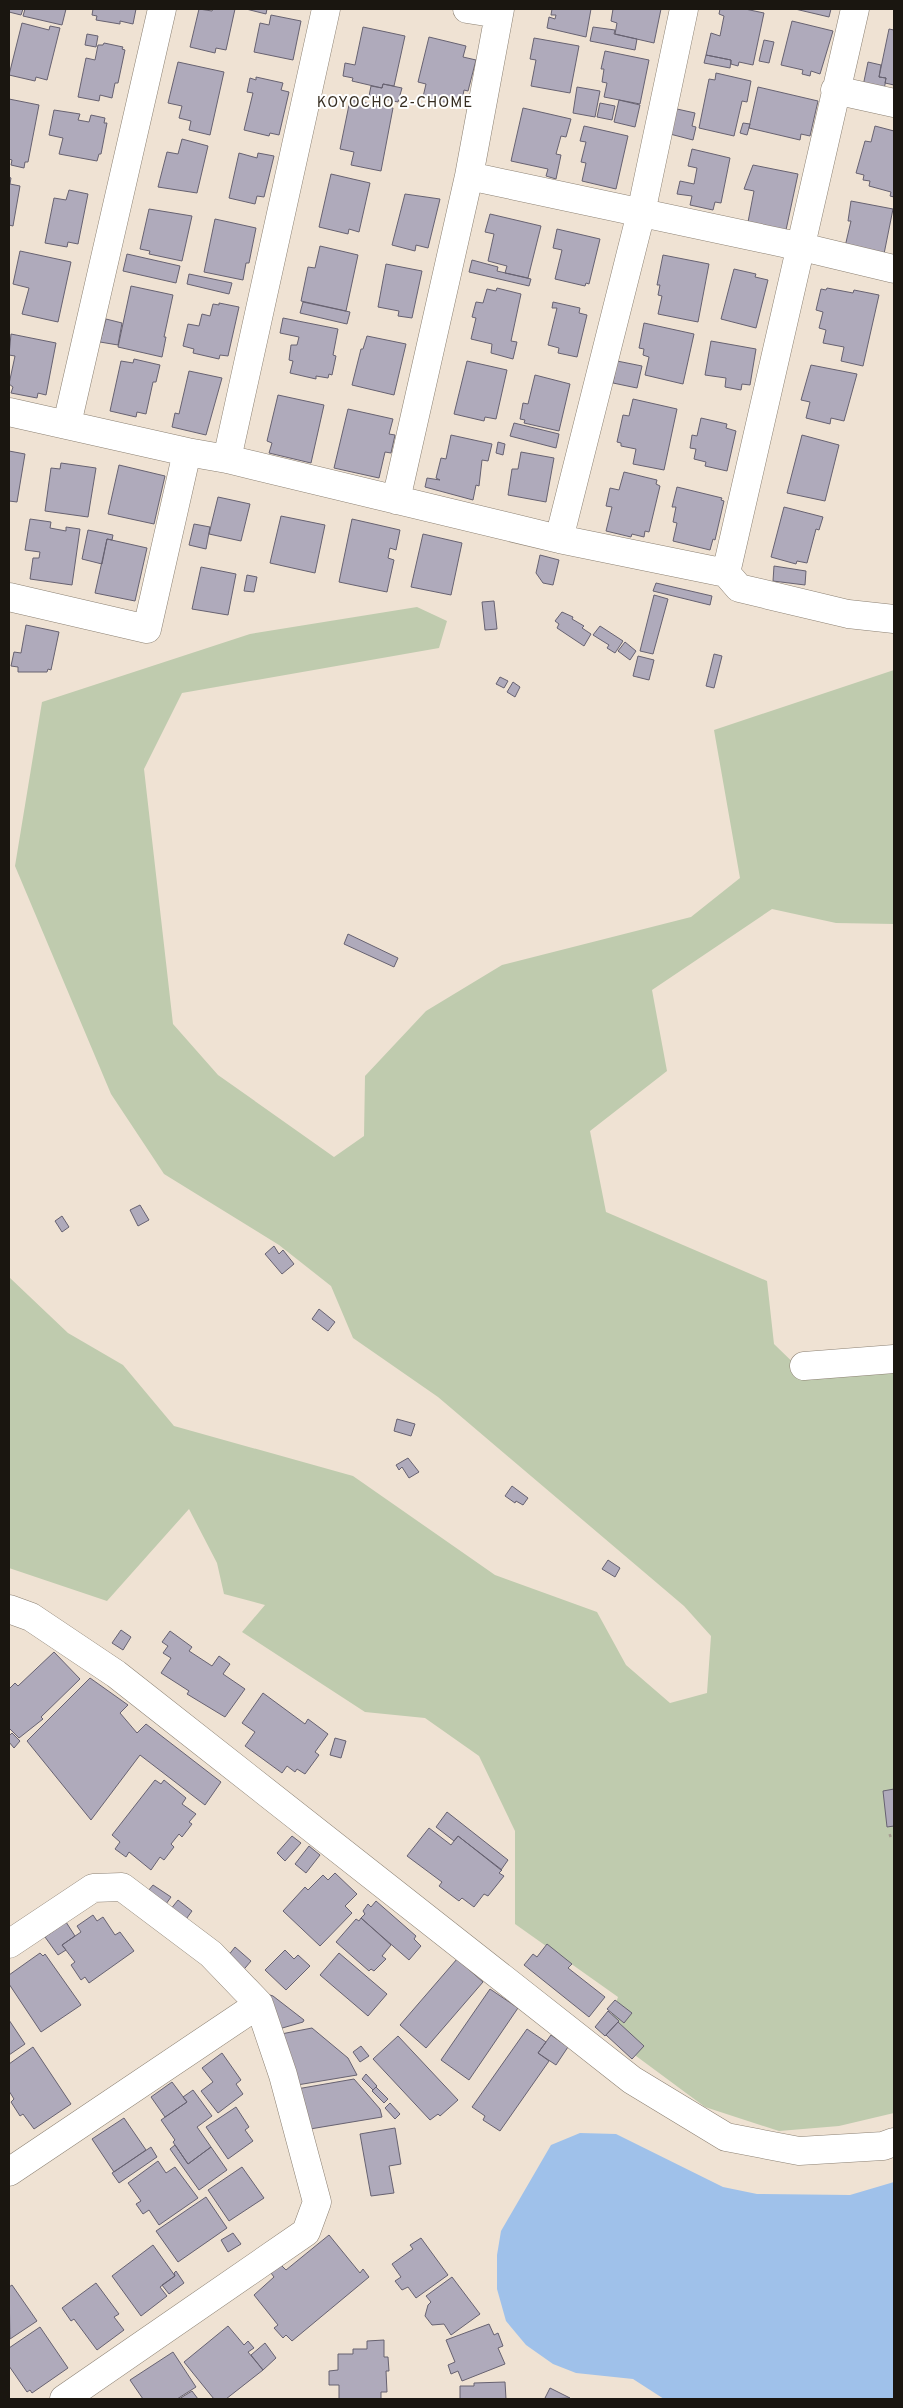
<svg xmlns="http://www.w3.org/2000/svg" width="903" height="2408" font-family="Overpass,sans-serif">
	<rect width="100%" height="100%" fill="#efe2d3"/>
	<path fill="#bfcbae" d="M417 607 447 621 439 648 182 693 144 769 173 1024 218 1075 334 1157 364 1136 365 1076 426 1011 502 965 691 917 740 878 714 730 894 670V924L836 923 772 909 652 990 667 1071 590 1131 606 1212 767 1281 774 1344 809 1378 894 1366V2113L839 2126 779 2131 705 2107 605 2033 618 1997 515 1924V1831L479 1756 425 1718 365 1712 242 1632 265 1605 224 1594 217 1563 189 1509 107 1601 9 1568V1277L68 1333 123 1365 174 1426 353 1476 495 1575 597 1612 626 1665 670 1703 707 1693 711 1636 684 1606 438 1397 353 1338 331 1286 279 1245 164 1174 111 1094 15 866 42 702 250 634Z"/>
	<path fill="#9fc1ea" d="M580 2133 616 2134 723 2187 757 2194 850 2195 894 2182V2399H664L633 2379 576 2373 553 2364 526 2345 506 2321 497 2289V2255L501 2231 551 2145Z"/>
	<path fill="#afaabb" stroke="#676271" d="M9 9H23L21 15 9 12Z
		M25 9H66L62 25 23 16Z
		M93 9H136L133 24 120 21V24L96 20 97 16 92 15Z
		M199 9 212 11 213 9H235L226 50 216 48 215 53 190 47Z
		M246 9H267L266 14Z
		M552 9H591L586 37 547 28 549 17 555 19 556 15H551Z
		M613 9H661L654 43 615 34 617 23 611 21Z
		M720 9H745L764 13 753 65 739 62 738 66 731 64V60L706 55 711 33 720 36 724 16 719 14Z
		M795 9H831L829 17Z
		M271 15 301 21 293 60 254 52 260 23 269 25Z
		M792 21 833 31 820 74 811 71 810 76 802 74 803 70 781 65Z
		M22 23 49 30 50 26 60 28 47 80 36 77 35 81 9 75Z
		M363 27 405 36 394 86 383 84 382 88 352 81 353 78 343 76 345 63 355 65Z
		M593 27 615 30 614 34 637 39 635 50 590 41Z
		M889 29 894 30V85L885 83 886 78 879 77Z
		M87 34 98 36 96 47 85 45Z
		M429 37 466 46 463 57 476 60 468 91 464 90 461 106 423 97 426 84 418 82Z
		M534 38 579 46 570 93 531 86 536 60 530 59Z
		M764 40 774 42 769 63 759 61Z
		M104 43 123 47 122 49 125 50 118 83H115L112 98 100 95 99 101 78 97 86 58 95 60 98 45H103Z
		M605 51 649 60 640 104 604 97 607 83 602 82 604 69H601Z
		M706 55 731 60 730 68 704 63Z
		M178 62 224 72 210 135 189 130 191 121 179 118 182 106 168 103Z
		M868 62 881 65 879 77 886 78 883 97 863 86Z
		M716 73 751 81 747 102 742 101 734 136 699 128 709 79 715 80Z
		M256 77 283 83 281 90 289 92 279 135 270 133 269 136 244 130 253 93 247 92 250 78 256 80Z
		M383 84 402 88 398 102 369 96 371 86 382 88Z
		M577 87 600 91 595 117 573 113Z
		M758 87 818 101 810 136 801 134 800 140 749 128Z
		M9 99 39 105 28 162H25L24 168 11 165 12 160 9 159Z
		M350 100 393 108 381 171 351 165 354 152 340 149Z
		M619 100 640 105 635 127 614 122Z
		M600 103 615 106 612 120 597 117Z
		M523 108 571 119 566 137 561 136 556 154 561 155 556 179 546 176 548 169 511 161Z
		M677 109 695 113 692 126 696 127 693 140 670 134Z
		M54 110 80 114 78 120 89 122 91 115 105 118 104 123H107L101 154H99L97 161 59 154 63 138 49 135Z
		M743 123 750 124 747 135 740 133Z
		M584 126 628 136 616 189 582 181 586 163 581 162 586 142 580 141Z
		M875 126 894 131V197L890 196 891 192 869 186 870 181 863 180 864 175 856 173 865 141 871 142Z
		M182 139 208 146 197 193 158 187 167 152 178 154Z
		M692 149 730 158 721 203 715 202 713 210 690 205 692 196 677 194 680 181 694 184 697 168 688 166Z
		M239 153 257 158 258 153 274 156 264 197 257 196 255 204 229 198Z
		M753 165 798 174 786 230 748 222 754 191 744 189Z
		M331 174 370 183 359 232 349 229 348 234 319 227Z
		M9 177 11 178 10 184 20 186 13 226 9 225Z
		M69 190 88 194 78 244 68 242 67 247 45 243 54 198 66 200Z
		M405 194 440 199 428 248 416 245 415 251 392 245Z
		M851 201 893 209 883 259 844 251 851 221H848Z
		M149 209 192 216 182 261 149 254 150 251 140 249Z
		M490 214 541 226 528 278 505 273 507 266 488 261 494 234 485 232Z
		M215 219 256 228 249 263H246L243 280 204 272Z
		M557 229 600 239 589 284 586 283 585 286 555 279 562 250 553 248Z
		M320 246 358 255 346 311 301 301 308 267 315 268Z
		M20 251 71 262 58 322 22 314 29 288 13 284Z
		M127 254 180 266 176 283 123 271Z
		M663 255 709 264 698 322 658 314 662 296 658 295 660 285H657Z
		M472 260 498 267 497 271 531 279 529 286 469 272Z
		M386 264 422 271 412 318 398 316 399 311 378 307Z
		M734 269 756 274 755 277 768 280 756 328 721 319Z
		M189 274 232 283 229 294 187 284Z
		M131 286 173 295 164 337H166L162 357 118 347Z
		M497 288 521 294 511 341 517 342 513 359 491 353 492 344 471 339 476 318 472 317 476 302 483 303 487 289 496 291Z
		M827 288 853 293 854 290 879 295 863 366 841 361 844 347 823 343 826 330 819 328 823 312 816 310 821 289 826 290Z
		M303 302 350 312 347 324 300 313Z
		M553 302 580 308 579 313 587 315 577 357 558 353 559 348 548 345 557 308H552Z
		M219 303 239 307 228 356 220 355 219 359 193 353 194 349 183 346 188 324 199 326 202 314 210 316 213 304 219 305Z
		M283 318 338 329 333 355 336 356 332 375 329 374 328 378 316 376V379L290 373 293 361 289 360 291 345H297L299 337 280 333Z
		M106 319 122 323 118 345 100 342Z
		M644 323 694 334 683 384 645 375 649 357 643 355 644 349 639 348Z
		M11 334 56 343 46 395 38 393 37 398 11 393 13 387 9 384 15 356 9 355Z
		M367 336 406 344 394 395 352 385 361 349H363Z
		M711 341 756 349 750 385 742 384 741 390 725 387 726 378 705 375Z
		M134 359 160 365 156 382H153L146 414 137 412 136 417 110 411 121 361 133 363Z
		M467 361 507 370 496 419 485 417 484 421 454 414Z
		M617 361 642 366 637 388 613 383Z
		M811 365 857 374 844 421 831 418 830 424 806 418 810 402 801 400Z
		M189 371 222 378 206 435 172 427 175 413 179 414Z
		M535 375 570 384 559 431 524 423 525 420 520 419 523 403 528 404Z
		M278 395 324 405 311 463 269 453 272 443 267 441Z
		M633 399 677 409 664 470 633 464 636 449 621 446V443L617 442 623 415 629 416Z
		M348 409 393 419 389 434 395 435 391 453 385 452 379 478 334 468Z
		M701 418 727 424 726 428 736 431 727 471 705 466 706 462 694 459 696 449 690 448 692 435 697 436Z
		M514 423 559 434 556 448 510 436Z
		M451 435 492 444 488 461 482 460 479 486 476 485 473 500 425 487 427 478 440 480 436 478 441 458 446 459Z
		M802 435 839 445 825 501 787 493Z
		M498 442 505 444 503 455 496 453Z
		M9 451 25 454 17 502 9 501Z
		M521 452 554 458 546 502 508 495 512 469H518Z
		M61 463 96 468 88 517 45 511 51 468 60 469Z
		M119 465 165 476 154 524 108 514Z
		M624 472 657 480 656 484 660 486 649 532 645 531 644 537 632 534 631 537 606 531 612 507 606 506 610 488 619 490Z
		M677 487 722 498 721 500 724 501 715 540 713 539 710 550 673 541 677 523 673 522 676 507H672Z
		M218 497 250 504 241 541 209 534Z
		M784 507 823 517 819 530 816 529 807 563 797 561 796 564 771 557Z
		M281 516 325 525 315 573 270 563Z
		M30 519 51 522 50 528 66 531V527L80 529 72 585 30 579 33 558H39L40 552 25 550Z
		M352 519 400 530 396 550 390 548 388 558 394 560 387 592 339 582Z
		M194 524 210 527 206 549 189 545Z
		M88 530 113 535 112 540 107 539 102 564 82 559Z
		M423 534 462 543 451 595 411 587Z
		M107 539 147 548 135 601 95 593Z
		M540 555 559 560 553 585 543 583 536 573Z
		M774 566 806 571 805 585 773 581Z
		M201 567 236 574 228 615 192 609Z
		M247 575 257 577 254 592 244 591Z
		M656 583 712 596 710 605 653 591Z
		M654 595 668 599 653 654 640 651Z
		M494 601 497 629 485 630 482 602Z
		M562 612 573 617 572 619 584 626 582 628 591 634 584 646 557 628 559 624 555 621Z
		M26 625 59 632 51 670 48 669 47 672H18V667L11 666 14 652 21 653Z
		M600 626 623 641 615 653 607 648 609 645 593 635Z
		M625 642 636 651 630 660 618 651Z
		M714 654 722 656 714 688 706 686Z
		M638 656 654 660 649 680 633 676Z
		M500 677 508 681 504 688 496 684Z
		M513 682 520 687 515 697 507 692Z
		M348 934 398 958 394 967 344 944Z
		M140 1205 149 1220 138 1226 130 1210Z
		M62 1216 69 1227 62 1232 55 1221Z
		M274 1246 279 1254 283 1250 294 1264 282 1274 265 1254Z
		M319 1309 335 1322 328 1331 312 1319Z
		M397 1419 415 1424 411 1436 394 1431Z
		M408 1458 419 1472 409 1478 402 1467 399 1470 396 1465Z
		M512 1486 528 1498 523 1505 516 1501 515 1503 505 1496Z
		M608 1560 620 1568 615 1577 602 1569Z
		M121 1630 131 1637 123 1650 112 1643Z
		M170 1631 192 1647 189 1651 212 1666 219 1656 230 1664 223 1674 245 1689 225 1717 187 1694 189 1691 161 1673 171 1658 163 1653 168 1646 162 1642Z
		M54 1652 80 1679 41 1717 43 1719 19 1738 9 1728V1689L15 1683 18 1686Z
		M90 1678 128 1705 120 1713 137 1733 146 1724 221 1782 205 1805 140 1755 91 1820 27 1741Z
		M263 1693 305 1724 308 1719 328 1734 315 1752 319 1755 305 1774 297 1769 295 1772 287 1766 282 1773 245 1746 255 1732 242 1723Z
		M12 1733 20 1741 14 1748 9 1742V1736Z
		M335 1738 346 1741 341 1758 330 1755Z
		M155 1780 161 1784 164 1780 186 1798 182 1804 196 1814 189 1822 192 1824 182 1837 179 1834 171 1844 174 1847 164 1860 160 1857 151 1870 129 1852 126 1857 115 1849 120 1842 112 1835Z
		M894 1789V1826L887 1827 883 1791Z
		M447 1812 508 1860 501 1870 458 1836 454 1841 436 1827Z
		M429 1828 451 1845 458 1836 502 1870 499 1873 504 1876 488 1896 484 1894 474 1907 462 1898 459 1901 439 1886 442 1882 407 1856Z
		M292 1836 301 1843 285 1861 277 1853Z
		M309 1846 320 1855 306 1873 295 1864Z
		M335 1873 357 1894 345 1906 352 1913 320 1946 283 1911 305 1887 308 1890 323 1875 328 1880Z
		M153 1885 171 1897 166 1904 148 1891Z
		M178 1900 192 1911 184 1922 170 1910Z
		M376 1901 416 1936 414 1939 421 1946 409 1960 361 1918 365 1914 363 1911 368 1904 371 1907Z
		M93 1915 97 1921 103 1917 115 1935 120 1932 134 1951 89 1983 85 1977 81 1980 71 1965 75 1962 62 1945 81 1932 77 1926Z
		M361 1918 391 1945 382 1956 386 1959 374 1971 371 1969 369 1971 336 1942 356 1919 359 1921Z
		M66 1922 75 1936 62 1945 66 1950 58 1955 45 1937Z
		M547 1944 572 1964 568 1968 605 1997 589 2017 524 1965 533 1954 537 1957Z
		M235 1947 251 1961 240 1974 224 1961Z
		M285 1950 294 1959 298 1955 310 1966 286 1990 265 1970Z
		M40 1953 43 1956 45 1954 81 2005 41 2032 9 1984V1975Z
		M339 1953 387 1994 368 2016 320 1975Z
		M457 1959 483 1982 426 2048 400 2025Z
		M490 1989 518 2008 469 2080 441 2060Z
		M261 1992 273 1996 304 2020 303 2022 272 2031Z
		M615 2000 632 2013 624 2023 607 2009Z
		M608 2011 619 2021 605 2036 595 2027Z
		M9 2020 25 2044 9 2055Z
		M618 2022 644 2046 632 2059 606 2035Z
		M312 2028 348 2058 357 2075 285 2087 276 2035Z
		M527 2029 546 2042 538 2053 549 2061 500 2131 483 2120 485 2116 472 2107Z
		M551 2035 568 2047 556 2065 538 2053Z
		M398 2036 458 2100 440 2116 438 2114 430 2120 373 2059Z
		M361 2046 369 2056 360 2062 353 2052Z
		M33 2047 71 2104 34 2129 23 2114 20 2116 11 2102 14 2099 9 2091V2064Z
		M222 2053 241 2080 236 2084 243 2094 218 2113 201 2091 213 2082 202 2068Z
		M366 2074 377 2086 373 2090 362 2079Z
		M354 2079 380 2109 382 2117 298 2131 291 2090Z
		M172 2082 187 2102 165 2117 151 2097Z
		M376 2087 388 2099 384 2103 372 2091Z
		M193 2090 212 2116 197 2127 211 2147 188 2164 173 2142 175 2140 161 2120 187 2102 183 2097Z
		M390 2103 400 2114 395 2119 385 2108Z
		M236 2107 249 2127 245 2130 253 2141 228 2159 206 2127Z
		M124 2118 146 2150 114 2172 92 2139Z
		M395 2128 401 2164 389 2166 394 2193 371 2196 360 2134Z
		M175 2145 188 2164 211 2147 227 2170 199 2190 170 2149Z
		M151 2147 157 2157 119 2183 112 2173Z
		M158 2161 166 2173 175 2167 198 2198 159 2225 149 2210 143 2214 136 2204 141 2201 128 2183Z
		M242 2167 264 2198 229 2221 208 2190Z
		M206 2197 227 2228 178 2262 156 2231Z
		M233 2233 241 2244 228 2252 221 2240Z
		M329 2235 360 2273 363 2269 369 2277 292 2341 286 2335 283 2338 274 2328 278 2325 254 2295 274 2277 271 2273 281 2265 286 2270Z
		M421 2238 448 2275 416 2298 408 2287 402 2290 395 2281 401 2277 392 2264 413 2249 410 2245Z
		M153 2245 175 2276 160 2287 167 2296 141 2316 112 2276Z
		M176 2271 184 2283 169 2294 162 2285 175 2276 174 2273Z
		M452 2277 480 2314 451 2335 444 2324 432 2325 425 2316 428 2305 431 2302 426 2296Z
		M96 2283 119 2314 114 2317 124 2330 97 2350 74 2319 71 2321 62 2308Z
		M12 2285 37 2321 10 2339 9 2287Z
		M489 2324 494 2335 498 2333 503 2346 498 2348 505 2364 462 2381 458 2371 451 2374 448 2365 455 2362 446 2340Z
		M228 2326 244 2345 248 2341 254 2348 248 2352 263 2370 226 2399H214L184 2362Z
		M40 2327 68 2368 32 2393 30 2390 27 2392 9 2366V2348Z
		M384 2340V2357H388L389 2371H386L387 2392H381V2399H339V2385H329V2371L338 2370V2354H353V2349H367V2341Z
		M265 2343 276 2358 263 2370 251 2355Z
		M173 2352 196 2387 177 2399H143L130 2380Z
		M505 2382 506 2399H460V2386H474V2383Z
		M550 2388 570 2398 547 2399 545 2398Z
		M192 2391 198 2399H179Z"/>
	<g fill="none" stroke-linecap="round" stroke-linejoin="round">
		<g stroke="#8c8173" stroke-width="29">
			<path id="minor" d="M467 9 499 14
				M835 90 894 103
				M469 176 802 247 894 269
				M9 412 187 452 227 459 559 539 726 573 739 588 848 614 894 619
				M67 424 162 9
				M227 459 326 9
				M396 500 469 176 500 9
				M559 539 641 213 684 9
				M726 573 855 9
				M9 597 147 629 187 452
				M804 1366 894 1359
				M9 1609 31 1617 116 1674 632 2080 726 2137 799 2151 883 2146 894 2142
				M9 1944 93 1888 122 1887 211 1954 259 2004 283 2075 317 2202 306 2232 64 2399
				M9 2172 259 2004"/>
		</g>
		<path stroke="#a69c91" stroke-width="3" stroke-dasharray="2.5 2.5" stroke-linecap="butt" d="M889 1836 894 1834"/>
		<use href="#minor" stroke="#fff" stroke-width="28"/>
	</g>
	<g text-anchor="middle" stroke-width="4" stroke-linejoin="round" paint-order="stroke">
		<g font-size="15" letter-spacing="1" fill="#362d21" stroke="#fff">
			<text x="395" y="107">KOYOCHO 2-CHOME</text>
		</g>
	</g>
	<rect width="903" height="2408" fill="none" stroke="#1a1610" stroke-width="20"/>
</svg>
